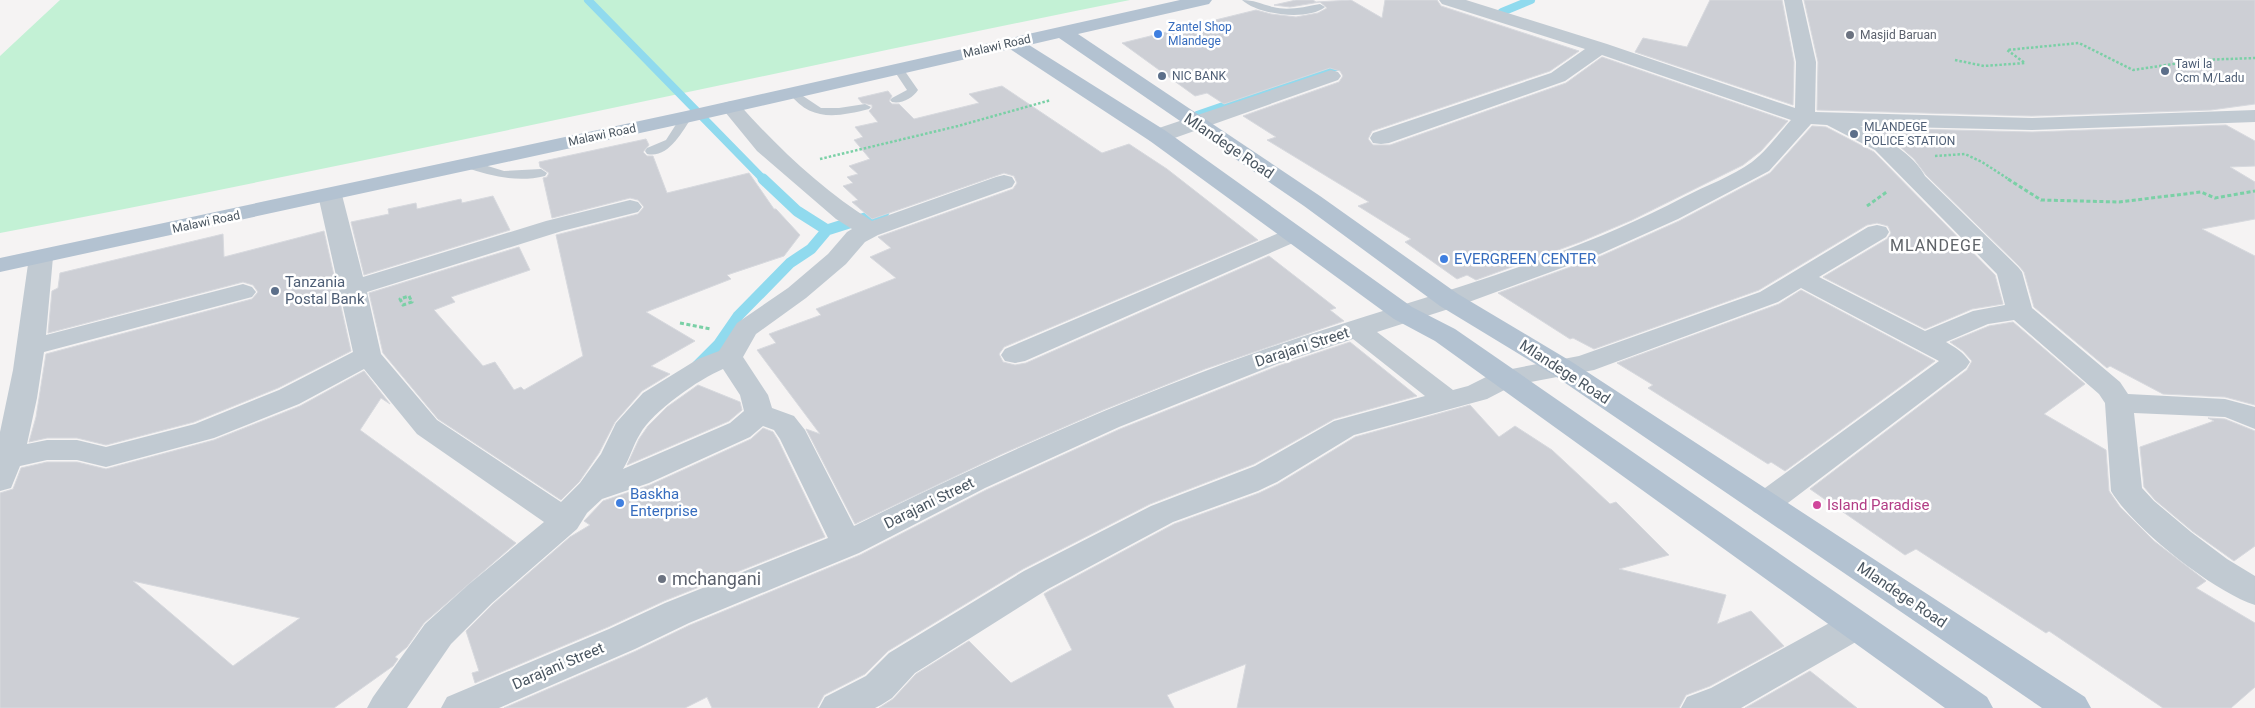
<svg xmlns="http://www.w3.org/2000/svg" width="2255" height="708" font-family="Roboto,sans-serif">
	<rect width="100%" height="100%" fill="#f5f3f3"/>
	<path fill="#c3f1d5" d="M60 0H1130C753 76 378 161 0 233V56Z"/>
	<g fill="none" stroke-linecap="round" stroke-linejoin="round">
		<path stroke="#90daee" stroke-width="8" d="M588 0 764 180
			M1502 12 1531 0
			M1197 115 1345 64"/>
		<path stroke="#90daee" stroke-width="11" d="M763 179 797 211 827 230
			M697 366 718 345 738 316 790 263 811 249 827 230 884 212"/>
	</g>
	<path fill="#cdcfd5" stroke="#d7d9de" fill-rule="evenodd" d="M1296 0H1313L1316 2 1351 0 1382 18 1385 0H1437L1441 6 1579 51 1550 71 1372 131 1368 139 1373 145H1390L1566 83 1602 57 1788 121 1761 151 1743 165 1632 220 1580 242 1476 280 1467 275 1457 279 1405 242 1411 239 1358 206 1369 202 1267 140 1276 137 1243 116 1339 82 1343 76 1340 71 1330 68 1224 104 1207 93 1195 96 1122 43 1256 10 1271 14 1296 17 1318 13 1327 8 1320 2 1290 7 1274 5Z
		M1710 0H1782L1794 62 1793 105 1635 52 1643 38 1687 47Z
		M1804 0H2255V104L2211 110 2032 116 1817 110 1818 62Z
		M1002 86 1102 153 1129 144 1167 169 1258 240 1004 347 999 354 1003 362 1015 365 1026 363 1269 256 1336 308 1330 310 1344 321 1205 369 1103 410 1002 454 855 524 806 429 820 434 757 350 776 343 769 334 821 315 816 309 896 278 870 257 891 248 878 237 1013 189 1017 183 1014 176 1004 173 872 219 852 202 858 200 843 186 853 183 847 177 858 174 849 166 870 159 854 140 863 137 855 127 878 122 869 111 872 108V105L862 103 858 98 888 91 892 96 889 101 892 104H899L914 119 979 103 969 94Z
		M2226 125 2255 141V166L2230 167 2255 182V219L2202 229 2255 256V405L2225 397 2163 394 2110 366 2107 368 2034 307 2024 272 2019 266 1926 175 1914 159 1898 145 1868 128 2032 132Z
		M1812 126 1826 127 1874 152 1995 275 2003 304 1972 309 1925 329 1823 277 1887 239 1891 233 1888 226 1877 223 1867 225 1759 290 1594 349 1573 338 1570 339 1498 293 1601 256 1679 221 1770 173Z
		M646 139 649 145 643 152 647 156H653L667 193 749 173 774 209H776L800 235 784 256 727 275 731 279 646 312 695 341 651 366 670 374 642 391 615 422 599 453 579 482 561 500 438 419 383 353 369 293 519 247 530 270 451 297 455 302 434 310 483 366 495 362 514 390 521 387 524 390 583 356 556 235 638 214 644 207 638 200 630 198 552 218 543 178 547 177 549 173 540 167 539 162Z
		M493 196 510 230 364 275 351 222 389 214 388 209 416 203 417 209 461 199 462 203Z
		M324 231 351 351 278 388 194 422 106 445 77 438H47L29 442 36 417 46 354 252 299 258 292 253 285 243 282 48 333 52 291 58 288 60 273 223 234 224 257Z
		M1801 290 1935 361 1785 471 1771 462 1768 464 1648 388 1653 385 1617 363 1779 304Z
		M2013 322 2085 384 2044 414 2106 450 2109 491 2120 507 2154 541 2206 581 2196 588 2255 623V687L2231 708H2163L2049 631 2046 633 1916 549 1905 555 1810 489 1967 370 1972 361 1963 351 1950 342 1989 326Z
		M1350 342 1417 396 1334 419 1254 464 1150 504 1023 569 888 651 865 674 824 695 817 708H712L707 697 685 708H504L636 651 690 625 860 555 986 490 1120 429 1278 366Z
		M364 371 390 404 381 398 360 430 516 543 424 623 407 647 395 657 398 659 393 666 334 708H0V493L13 489 21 468 47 462H77L106 469 214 440 300 406ZM133 581 300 618 233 666Z
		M698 385 740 402 742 410 729 421 627 465 639 439 648 426 667 407Z
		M1470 405 1499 437 1515 426 1552 450 1610 504 1616 502 1669 555 1619 569 1726 595 1717 624 1751 611 1784 646 1710 686 1686 695 1679 708H1237L1246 664 1167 695 1174 708H879L893 699 916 674 969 641 1011 683 1072 650 1044 594 1049 591 1174 524 1259 493 1278 484 1355 437Z
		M2208 418 2225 419 2255 431V546L2234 561 2192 531 2155 500 2144 487 2140 447 2214 421Z
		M763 428 773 432 778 440 825 537 664 601 608 627 475 683 472 673 479 671 466 631 493 604 570 537 590 525 584 521 603 501 650 485 751 439Z
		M1810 671 1857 708H1745Z"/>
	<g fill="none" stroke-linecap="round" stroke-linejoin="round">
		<path stroke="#7ad0a6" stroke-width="2.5" stroke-dasharray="2.5 2" stroke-linecap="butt" d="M1955 60 1984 66 2025 63 2007 50 2079 43 2133 70 2200 60 2255 58
			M1935 156 1965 154 1982 162 2010 180
			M820 159 958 126 1051 100"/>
		<path stroke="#7ad0a6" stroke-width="3" stroke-dasharray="4 2.5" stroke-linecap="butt" d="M2008 179 2041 200 2119 202 2201 192 2215 198 2255 191
			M1867 206 1888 191
			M409 296 412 302 403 305 400 299Z
			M680 323 711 329"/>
		<path fill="#c1cad2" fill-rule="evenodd" d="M1242 0C1254 0 1261 4 1273 7 1288 11 1304 7 1320 4L1325 7C1308 21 1258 15 1242 0Z
			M898 66 902 67 918 90C913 98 902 104 892 102L890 100 892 98 907 90 893 69Z
			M794 90 821 108H839L865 104 871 107 869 109C837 117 811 122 789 93Z
			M686 114 692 117C682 132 668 159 647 154L645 151 647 148 666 140 682 115Z
			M468 160 504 171 541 169 547 173 545 176C517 183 491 176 464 167L462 164Z"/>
		<path fill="#c1cad2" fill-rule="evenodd" d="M1439 0H1466L1607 44 1795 108 1796 62 1784 0H1802L1816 62 1815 112 2032 118 2255 110V122L2032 130 1860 126C1883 137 1913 153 1925 176L2018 267 2022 272 2032 308 2120 382 2128 394 2225 399 2255 407V429L2225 417 2134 413 2142 488 2154 501 2191 532 2227 559 2255 576V605C2214 592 2133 528 2111 491L2105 403 2099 394 2014 320 1988 324 1946 342C1956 348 1963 352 1970 362L1966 368 1776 512 1765 515 1754 512 1749 504 1754 496 1939 361 1801 288 1778 302 1594 370 1514 385 1487 399 1354 435 1277 482 1258 491 1173 522 1048 589 915 673 892 698 881 705 875 708H819L825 697 866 676 889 653 1024 571 1151 506 1255 466 1334 421 1425 396 1353 339 1277 364 1119 427 985 488 859 553 689 623 635 649 499 708H441L447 697 609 629 665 603 828 538 780 439 774 430 763 426 750 437 649 483 602 499 587 513 577 529 492 603 451 644 407 708H367L373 697 425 624 468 585 544 522 417 434 364 369 299 404 214 438 106 467 77 460H47L20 466 11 488 0 491V432L13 370 29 257 32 252 41 250 50 252 53 257 46 335 243 284 252 287 256 292 252 297 44 352 37 398 27 444 47 440H77L106 447 195 424 279 390 353 352 318 195 322 190 330 188 338 190 342 195 363 277 546 221 630 200 638 202 642 207 638 212 562 231 367 292 381 354 437 420 561 502 580 483 601 454 616 423 643 393 698 359 719 351 737 323 788 288 828 254 847 232 852 229 836 219 757 151 721 107 724 103 731 101 738 103C777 147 822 190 872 221L996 177 1004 175 1012 177 1015 182 1012 187 878 235 865 242 846 264 806 298 756 334 743 357 768 395 772 408 794 416 805 430 854 526C985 461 1119 401 1257 352 1400 302 1549 268 1684 197 1705 186 1733 176 1752 162 1767 151 1779 133 1791 120L1602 55 1565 81 1389 143 1381 144 1373 143 1370 138 1373 133 1551 73 1585 49 1442 4ZM1811 124 1827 125 1875 150 1997 274 2005 305 1973 311 1925 331 1819 277 1886 237 1889 232 1886 227 1877 225 1868 227 1760 292 1579 356 1496 372 1468 386 1453 390 1377 332 1458 306 1600 254 1678 219 1769 171ZM723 369 740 395 744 411 730 423 623 469C630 458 633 445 640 434 653 411 699 379 723 369Z
			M1331 70 1338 72 1341 76 1338 80 1166 141 1158 142 1150 141 1147 136 1150 131Z
			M1293 227 1302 229 1305 234 1302 239 1025 361 1015 363 1005 361 1001 355 1005 349Z
			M1856 611 1868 615 1874 625 1868 635 1741 708H1681L1687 697 1711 688 1844 615Z"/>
		<path fill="#b3c2d1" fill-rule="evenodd" d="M1180 0H1212L1209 4 1078 34 1320 196 1458 294 1572 362 2085 697 2091 708H2042L1552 374 1440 306 1304 206 1059 38 1029 45 1166 131 1412 307 1455 329 1987 697 1993 708H1945L1435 341 1394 319 1150 141 1010 49 686 123 0 272V258L686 111Z"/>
	</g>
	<g fill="#3f7fe0" stroke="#fff" stroke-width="2">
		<circle cx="1158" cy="34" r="5"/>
		<circle cx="1444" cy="259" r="5"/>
		<circle cx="620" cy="503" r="5"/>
	</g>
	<g fill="#6b7280" stroke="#fff" stroke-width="2">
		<circle cx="1850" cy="35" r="5"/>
		<circle cx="662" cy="579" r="5"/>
	</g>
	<g fill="#5c6f8a" stroke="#fff" stroke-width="2">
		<circle cx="2165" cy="71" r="5"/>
		<circle cx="1162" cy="76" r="5"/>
		<circle cx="1854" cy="134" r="5"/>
		<circle cx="275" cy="291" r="5"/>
	</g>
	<circle fill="#d1479c" stroke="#fff" stroke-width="2" cx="1817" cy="505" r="5"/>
	<g text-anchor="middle" stroke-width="5" stroke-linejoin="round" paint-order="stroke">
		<g font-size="12" fill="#366cbe" stroke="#fff" text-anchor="start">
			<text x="1168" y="31">Zantel Shop<tspan x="1168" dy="14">Mlandege</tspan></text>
		</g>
		<g font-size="12" fill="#5b616d" stroke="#fff" text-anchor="start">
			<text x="1860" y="39">Masjid Baruan</text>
		</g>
		<g font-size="12" fill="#4a5661" stroke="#fff">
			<text transform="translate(997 46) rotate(-13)" y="4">Malawi Road</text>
			<text transform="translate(602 135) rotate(-12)" y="4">Malawi Road</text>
			<text transform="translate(206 222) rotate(-12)" y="4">Malawi Road</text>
		</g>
		<g font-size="12" fill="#4e5e75" stroke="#fff" text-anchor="start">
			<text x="2175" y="68">Tawi la<tspan x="2175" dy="14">Ccm M/Ladu</tspan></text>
			<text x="1172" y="80">NIC BANK</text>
			<text x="1864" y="131">MLANDEGE<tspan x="1864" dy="14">POLICE STATION</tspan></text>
		</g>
		<g font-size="15" fill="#4a5661" stroke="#fff">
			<text transform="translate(1229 146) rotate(34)" y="5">Mlandege Road</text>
			<text transform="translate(1302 347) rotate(-18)" y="5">Darajani Street</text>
			<text transform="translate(1565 372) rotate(33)" y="5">Mlandege Road</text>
			<text transform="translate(929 503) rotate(-26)" y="5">Darajani Street</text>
			<text transform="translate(1902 595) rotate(34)" y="5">Mlandege Road</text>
			<text transform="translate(558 666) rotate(-23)" y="5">Darajani Street</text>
		</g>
		<g font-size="15" fill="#366cbe" stroke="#fff" text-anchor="start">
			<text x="1454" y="264">EVERGREEN CENTER</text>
			<text x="630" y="499">Baskha<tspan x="630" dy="17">Enterprise</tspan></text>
		</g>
		<g font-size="15" fill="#4e5e75" stroke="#fff" text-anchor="start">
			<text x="285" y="287">Tanzania<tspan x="285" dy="17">Postal Bank</tspan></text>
		</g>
		<g font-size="15" fill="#b23c85" stroke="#fff" text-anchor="start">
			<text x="1827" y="510">Island Paradise</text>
		</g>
		<g font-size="16" letter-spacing="1" fill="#5f6368" stroke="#fff">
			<text x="1936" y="251">MLANDEGE</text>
		</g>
		<g font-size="18" fill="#5b616d" stroke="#fff" text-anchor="start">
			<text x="672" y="585">mchangani</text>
		</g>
	</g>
</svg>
